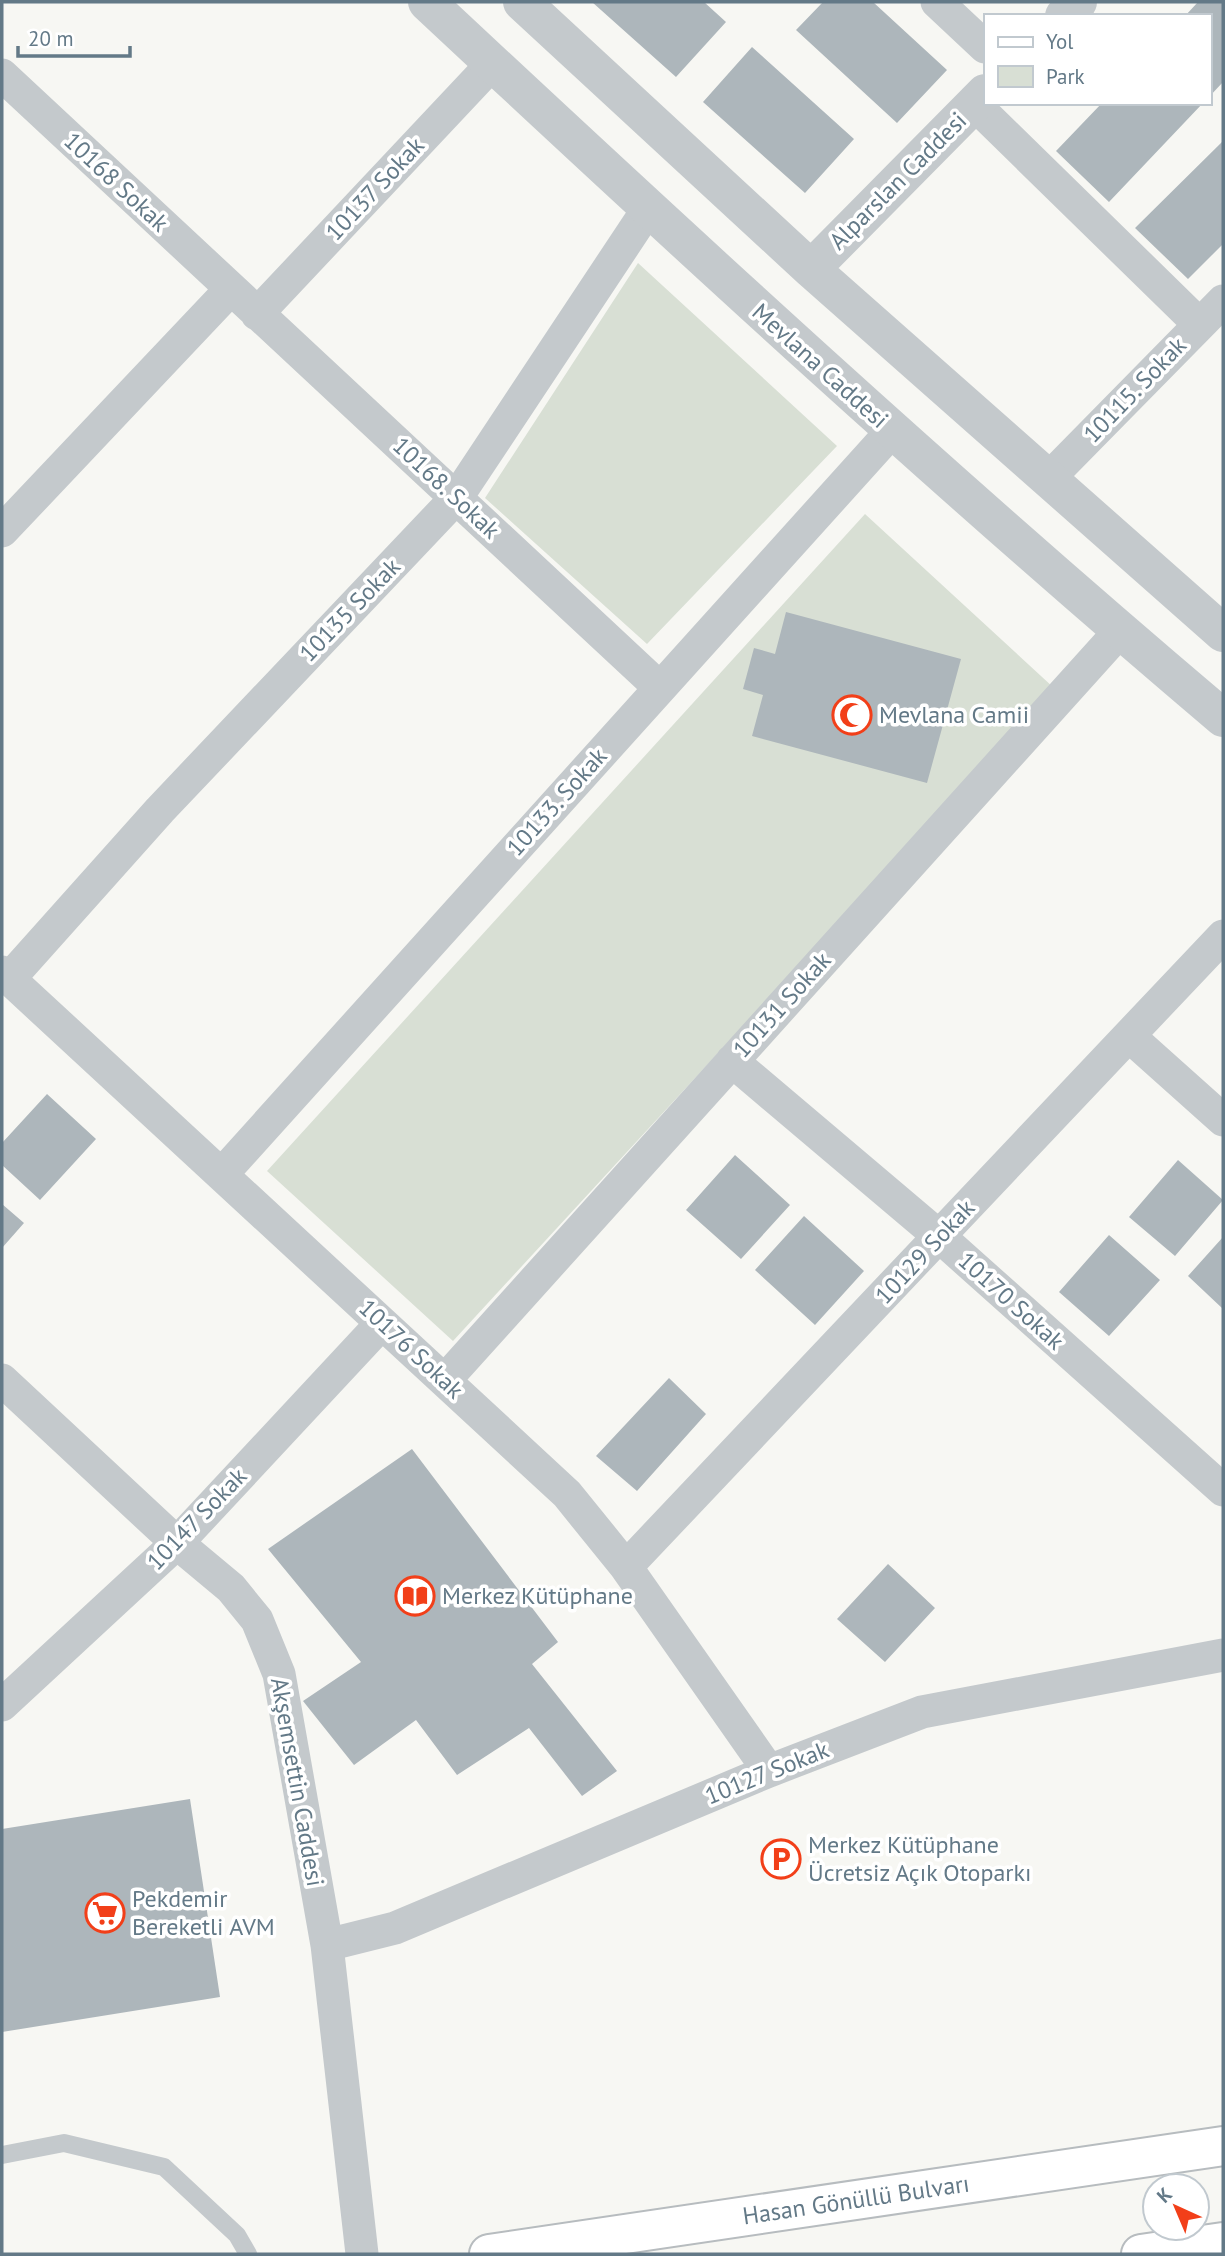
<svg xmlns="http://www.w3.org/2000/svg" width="1225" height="2256" font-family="'PT Sans',sans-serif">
	<rect width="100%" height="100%" fill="#f7f7f3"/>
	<path fill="#d8dfd4" d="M638 263 837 446 647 644 485 498Z
		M865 514 1054 688 453 1341 267 1171Z"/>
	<path fill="#adb6bb" d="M592 2H704L726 22 676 77Z
		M823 2H873L947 70 897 123 796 30Z
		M1198 2H1223V82L1209 97V16H1185Z
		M752 47 854 139 805 193 703 102Z
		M1102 103H1203L1109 202 1056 151Z
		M1223 141V244L1188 279 1135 228Z
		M786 612 961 659 927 783 752 736 763 695 743 689 754 648 775 654Z
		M47 1094 96 1139 40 1200 2 1165V1143Z
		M735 1155 790 1205 741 1259 686 1210Z
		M1178 1160 1223 1200 1175 1256 1129 1217Z
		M2 1204 24 1223 2 1248Z
		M804 1216 864 1271 815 1325 755 1270Z
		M1109 1235 1160 1280 1109 1336 1059 1292Z
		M1223 1237V1309L1188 1276Z
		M669 1378 706 1414 637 1491 596 1456Z
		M412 1449 558 1642 532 1664 617 1771 582 1796 529 1728 457 1775 416 1720 354 1765 303 1701 361 1662 268 1549Z
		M888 1564 935 1608 885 1662 837 1619Z
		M190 1799 220 1997 2 2032V1829Z"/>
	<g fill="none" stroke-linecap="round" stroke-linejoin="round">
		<g stroke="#b7bcbf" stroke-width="42">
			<g id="primary">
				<path id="s1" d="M489 2254 1223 2146"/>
				<path d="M1141 2254 1223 2242"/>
			</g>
		</g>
		<path stroke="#c4c9cc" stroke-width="18" d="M2 2155 64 2143 164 2167 237 2235 248 2254"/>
		<path stroke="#c4c9cc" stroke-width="33" d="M937 2 985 47
			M2 75 660 688
			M974 104 1199 324
			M257 314 493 63
			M1048 479 1223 301
			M2 531 230 290
			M2 972 567 1494 626 1567 769 1771
			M9 979 160 810 457 497 648 209
			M1129 1036 1223 1120
			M732 1061 940 1237 1223 1490
			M222 1174 892 431
			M2 1380 177 1543 231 1588 257 1620 279 1674 327 1945 362 2254
			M445 1380 1120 631
			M626 1567 1223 936
			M2 1705 177 1543 382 1323
			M327 1945 395 1928 769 1771 922 1712 1223 1655"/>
		<path stroke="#c4c9cc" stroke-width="38" d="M427 2C688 246 950 487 1223 718
			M522 2 811 269 1223 633
			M1064 16 1078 2
			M811 269 985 93"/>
		<use href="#primary" stroke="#fff" stroke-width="38"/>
	</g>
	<defs>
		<g id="mosque-ring" transform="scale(2.0125)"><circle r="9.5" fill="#fff" stroke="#f23f19" stroke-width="1.5"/><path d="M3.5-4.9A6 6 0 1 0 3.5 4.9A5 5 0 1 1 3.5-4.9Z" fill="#f23f19"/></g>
		<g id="library-ring" transform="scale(2.0125)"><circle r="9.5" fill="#fff" stroke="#f23f19" stroke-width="1.5"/><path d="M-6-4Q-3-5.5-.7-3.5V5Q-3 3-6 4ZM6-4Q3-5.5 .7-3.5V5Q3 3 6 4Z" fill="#f23f19"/></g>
		<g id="parking-ring" transform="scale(2.0125)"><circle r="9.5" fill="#fff" stroke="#f23f19" stroke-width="1.5"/><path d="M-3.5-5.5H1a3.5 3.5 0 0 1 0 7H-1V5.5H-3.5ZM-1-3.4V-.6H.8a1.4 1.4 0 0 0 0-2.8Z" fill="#f23f19"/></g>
		<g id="supermarket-ring" transform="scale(2.0125)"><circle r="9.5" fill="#fff" stroke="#f23f19" stroke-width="1.5"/><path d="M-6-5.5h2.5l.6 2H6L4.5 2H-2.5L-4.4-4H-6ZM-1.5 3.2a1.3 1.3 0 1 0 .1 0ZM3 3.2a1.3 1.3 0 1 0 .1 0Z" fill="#f23f19"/></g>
	</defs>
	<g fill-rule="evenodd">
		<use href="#mosque-ring" x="852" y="715"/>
		<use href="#library-ring" x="415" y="1596"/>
		<use href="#parking-ring" x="781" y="1859"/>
		<use href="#supermarket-ring" x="105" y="1913"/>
	</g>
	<g text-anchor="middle" stroke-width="7" stroke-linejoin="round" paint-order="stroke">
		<g font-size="24" fill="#637987" stroke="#fff">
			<text transform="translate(898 181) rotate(-45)" y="8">Alparslan Caddesi</text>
			<text transform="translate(116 182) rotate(43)" y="8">10168 Sokak</text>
			<text transform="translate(375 189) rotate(-47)" y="8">10137 Sokak</text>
			<text transform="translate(820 366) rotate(42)" y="8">Mevlana Caddesi</text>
			<text transform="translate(1135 390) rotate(-46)" y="8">10115. Sokak</text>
			<text transform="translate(446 488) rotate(43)" y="8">10168. Sokak</text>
			<text transform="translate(350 610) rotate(-46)" y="8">10135 Sokak</text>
			<text transform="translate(557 802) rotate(-48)" y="8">10133. Sokak</text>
			<text transform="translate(782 1005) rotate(-48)" y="8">10131 Sokak</text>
			<text transform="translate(925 1252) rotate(-47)" y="8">10129 Sokak</text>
			<text transform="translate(1011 1301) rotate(42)" y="8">10170 Sokak</text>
			<text transform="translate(411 1349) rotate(43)" y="8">10176 Sokak</text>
			<text transform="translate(197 1519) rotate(-46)" y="8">10147 Sokak</text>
			<text transform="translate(767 1773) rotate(-22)" y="8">10127 Sokak</text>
			<text transform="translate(297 1782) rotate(80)" y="8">Akşemsettin Caddesi</text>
			<text dy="8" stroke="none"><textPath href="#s1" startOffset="371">Hasan Gönüllü Bulvarı</textPath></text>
		</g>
		<g font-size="24" fill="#637987" stroke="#fff" text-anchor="start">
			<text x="879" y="723">Mevlana Camii</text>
			<text x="442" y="1604">Merkez Kütüphane</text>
			<text x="808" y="1853">Merkez Kütüphane<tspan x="808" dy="28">Ücretsiz Açık Otoparkı</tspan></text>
			<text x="132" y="1907">Pekdemir<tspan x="132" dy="28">Bereketli AVM</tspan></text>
		</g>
	</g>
	<rect width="1225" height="2256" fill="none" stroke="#637987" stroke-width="7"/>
	<rect x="984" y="14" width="228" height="91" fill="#ffffff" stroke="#c1c9cf" stroke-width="2"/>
	<rect x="998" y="37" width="35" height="10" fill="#ffffff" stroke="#c1c9cf" stroke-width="2"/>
	<text x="1046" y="49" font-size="21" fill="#637987">Yol</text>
	<rect x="998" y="66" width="35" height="21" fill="#d8dfd4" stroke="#c1c9cf" stroke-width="2"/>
	<text x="1046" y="84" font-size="21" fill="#637987">Park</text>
	<g transform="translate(1176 2207) rotate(316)"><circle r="33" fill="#ffffff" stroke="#c1c9cf" stroke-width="2"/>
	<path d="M0-5L12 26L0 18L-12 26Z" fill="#f23f19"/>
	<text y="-10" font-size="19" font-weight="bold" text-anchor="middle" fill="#637987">K</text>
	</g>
	<path d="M18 46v10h112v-10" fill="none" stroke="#637987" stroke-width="3.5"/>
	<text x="28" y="46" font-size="21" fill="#637987" stroke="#ffffff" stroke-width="5" paint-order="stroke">20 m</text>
</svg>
